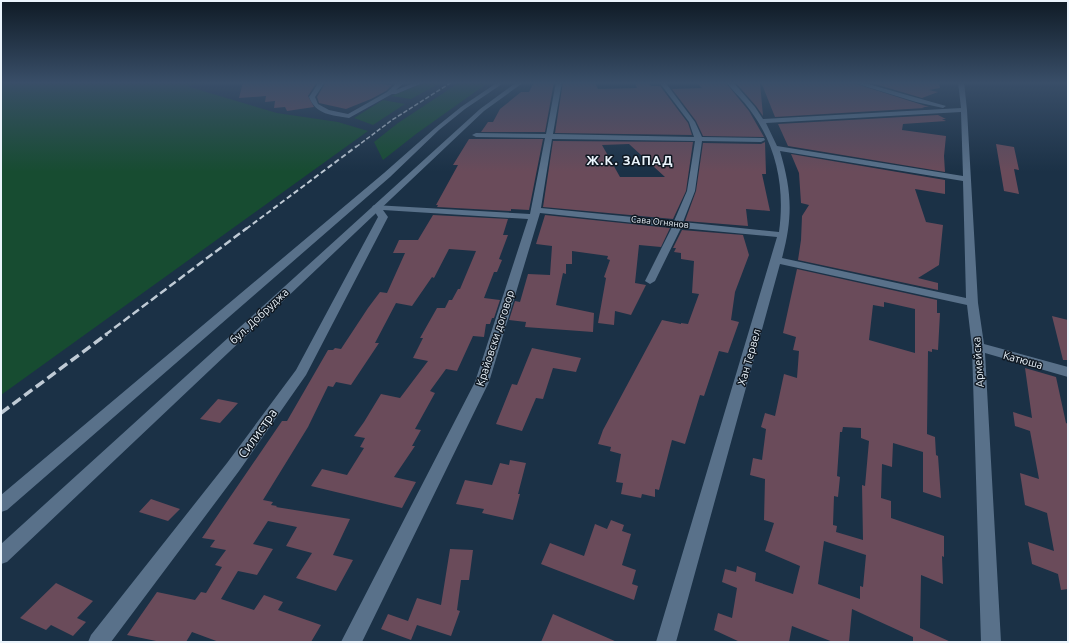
<svg xmlns="http://www.w3.org/2000/svg" width="1069" height="643" font-family="Ubuntu,sans-serif">
	<rect width="100%" height="100%" fill="#1b3146"/>
	<path fill="#174c31" d="M1 82H212L186 86 277 113 338 122 368 131 1 395Z
		M427 82H442L411 99 391 96Z
		M460 82H489L416 134 383 160 374 142 398 123Z
		M383 100 405 104 373 125 354 118Z"/>
	<path fill="#6a4b5a" fill-rule="evenodd" d="M243 82H317L308 96 314 107 287 111 285 107 274 108 275 101 265 102 266 96 239 98Z
		M326 82H365L392 85 386 91 371 99 346 109 319 103 317 97Z
		M534 82H554L545 132H481L488 122H493L500 109 521 92H529Z
		M563 82 595 83 598 89 637 88 635 83H649L651 86H660L688 123 692 135 555 133Z
		M696 82H725L749 111 764 137 703 136 696 121 672 89 702 88Z
		M735 82H760L763 116 756 106Z
		M761 82H850L929 107H922L925 108 775 117Z
		M868 82H939L940 88 929 90 938 92 922 98Z
		M938 115 946 119H942L946 121 903 124 902 130 946 136 944 156 945 172 788 146 778 124Z
		M469 139H543L529 210 511 209V211L437 207 438 205H436L458 165H453Z
		M553 141 693 142 686 191 673 219 543 207ZM629 144 665 177H620L602 145Z
		M765 142 766 174H762L770 211 746 209 748 226 685 221 696 191 703 143 761 144Z
		M996 144 1014 147 1019 170 1014 169 1019 194 1004 191Z
		M791 154 945 180V194L915 189 926 222 943 225 939 265 918 278 938 283V290L798 260 801 240 802 216 809 205 801 203 799 173Z
		M433 215 508 219 503 235H508L499 259 502 260 497 272H494L484 298 500 300 494 318H492L490 324H486L484 337 473 336 457 371 446 369 430 391 435 393 415 429 421 430 412 446H415L394 477 416 482 402 508 311 486 322 469 347 475 364 448 360 447 365 438 354 436 364 422 381 394 400 398 428 361 413 358 423 338H420L437 308H445L449 300H452L458 289H460L476 251 449 249 434 278 432 277 412 306 396 303 375 343H379L351 385 336 382 333 387 328 386 308 427 263 500 273 502 271 505 277 506 276 507 350 519 333 555 353 560 336 591 296 578 312 553 286 546 297 527 268 521 253 544 273 549 257 575 238 571 221 599 254 610 264 595 283 602 278 610 321 625 311 642H219L192 632 186 642H161L127 635 157 592 195 600 201 592 206 593 222 567 215 565 226 550 210 547 215 540 202 538 282 421H287L328 350H333L335 348 341 349 368 308 380 292 387 293 405 253H393L399 240H418Z
		M545 215 670 228 661 247 639 245 635 283 646 285 631 315 615 311 614 325 598 323 606 278 604 277 610 260 607 259 608 256 572 251V264H566V274L563 273 556 305 594 313 593 332 525 327 526 322 509 320 515 301 520 302 528 274 550 275 552 246 536 244Z
		M682 230 743 235 749 255 735 292 731 320 739 322 728 353 719 351 704 396 700 395 685 444 672 440 659 490 655 489V497L642 494 641 498 621 494 623 483 616 482 621 454 610 451 611 447 598 444 603 430 662 320 681 324V323L688 324 699 294 692 293 694 261 681 259V253L674 252 676 248H673Z
		M797 269 937 300V313H940L938 350 932 349V352L928 351 927 434 935 437 936 455 938 456 941 498 923 492V452L893 443 892 467 882 464 881 498 891 501V518L944 536V557L942 556 943 584 921 575 920 628 951 642H913V637L852 609 849 642H833L792 626 789 642H740L714 630 718 613 732 618 737 588 722 582 725 569 736 572 737 566 756 573 755 581 793 594 800 566 765 551 774 523 764 520 765 479 750 475 753 458 762 460 766 429 761 427 765 413 775 416 784 374 797 378 799 351 793 350 796 337 783 333ZM884 302 915 309V353L869 340 873 305 884 307ZM843 427 861 428V438L869 441 865 486 862 485 863 540 836 532 837 526 833 525 834 496 838 497 840 477 837 476 840 432H842ZM824 541 866 555 863 587 860 586V599L818 584Z
		M1052 316 1068 320V360H1063Z
		M532 348 581 358 576 372 553 368 543 399 536 398 522 431 496 424 512 384 517 385Z
		M1025 368 1056 377 1066 423 1068 424V589L1061 590 1058 574 1032 564 1028 542 1054 551 1047 513 1025 505 1020 473 1039 479 1030 431 1015 426 1013 412 1032 418Z
		M218 399 238 403 220 423 200 419Z
		M510 460 526 463 518 494H520L513 520 482 513 484 509 456 504 465 480 492 485 500 463 509 465Z
		M151 499 180 509 168 521 139 512Z
		M611 520 624 525 622 531 631 534 622 565 636 570 632 584 638 586 634 600 541 564 550 543 584 556 595 524 607 529Z
		M450 549 473 550 469 580H461L457 610 460 611 451 636 417 625 411 640 381 629 388 614 408 621 417 598 441 605Z
		M56 583 93 601 77 618 86 622 73 636 51 625 46 630 20 618Z
		M553 614 617 642H541Z"/>
	<g fill="none" stroke-linecap="round" stroke-linejoin="round">
		<path fill="#59718a" fill-rule="evenodd" d="M319 82H325L315 97 318 104 329 110 348 114 387 92 398 82H405L396 90 416 82H425L396 94H392L349 118C332 115 316 115 309 97Z
			M556 82H562L553 134 694 137 689 122 659 82H665L695 122 702 137 764 138 765 140 761 142 702 141 695 191 683 222 779 232C785 188 777 146 750 110 743 100 734 92 726 82H733L755 107 763 119 961 108 958 82H964L967 110 978 303 984 344 1068 367V377L985 353 1001 642H981L972 347 967 305 780 264 676 642H656L777 237 681 228 655 281 650 284 645 281 672 227 540 213 489 382 362 642H341L475 382 528 219 383 210 388 217 306 375 239 471 111 642H88L91 635 227 463 296 370 378 217 372 207 374 205 530 214 545 138 476 137 472 135 476 133 546 134ZM961 112 963 176 777 146 766 123ZM552 139 695 141 687 191 674 221 541 208ZM780 151 963 181 966 298 782 258C793 217 792 192 780 151Z
			M851 82H861L946 106 943 108 916 102Z"/>
		<path fill="#59718a" fill-rule="evenodd" d="M498 82H505L465 109 439 130 390 177 7 510 1 512V495L384 173 435 128 461 107Z
			M517 82H524L484 111 7 562 1 564V544L480 109Z"/>
		<path stroke="#bfcad5" stroke-width="1.5" stroke-dasharray="4.5 2" stroke-linecap="butt" d="M356 147 392 120 452 82"/>
		<path stroke="#bfcad5" stroke-width="2" stroke-dasharray="5.5 3" stroke-linecap="butt" d="M246 229 357 146"/>
		<path stroke="#bfcad5" stroke-width="2.5" stroke-dasharray="8 3.5" stroke-linecap="butt" d="M105 335 247 228"/>
		<path stroke="#bfcad5" stroke-width="3.5" stroke-dasharray="10 4.5" stroke-linecap="butt" d="M1 413 107 334"/>
	</g>
	<linearGradient id="sky" x2="0" y2="1"><stop stop-color="#0f1b26"/><stop offset="0.48" stop-color="#394e68"/><stop offset="1" stop-color="#394e68" stop-opacity="0"/></linearGradient>
	<rect width="1069" height="172" fill="url(#sky)"/>
	<g text-anchor="middle" stroke-width="3" stroke-linejoin="round" paint-order="stroke">
		<g font-size="9" fill="#ebf4fc" stroke="#0f1822">
			<text transform="translate(660 222) rotate(6)" y="3">Сава Огнянов</text>
		</g>
		<g font-size="11" fill="#ebf4fc" stroke="#0f1822">
			<text transform="translate(259 316) rotate(-43)" y="4">бул. Добруджа</text>
			<text transform="translate(495 338) rotate(-72)" y="4">Крайовски договор</text>
			<text transform="translate(749 357) rotate(-74)" y="4">Хан Тервел</text>
			<text transform="translate(1023 360) rotate(15)" y="4">Катюша</text>
			<text transform="translate(978 362) rotate(-94)" y="4">Армейска</text>
		</g>
		<g font-size="13" font-weight="bold" letter-spacing="1" fill="#ebf4fc" stroke="#0f1822">
			<text x="630" y="165">Ж.К. ЗАПАД</text>
		</g>
		<g font-size="13" fill="#ebf4fc" stroke="#0f1822">
			<text transform="translate(257 433) rotate(-55)" y="5">Силистра</text>
		</g>
	</g>
	<rect width="1069" height="643" fill="none" stroke="#ebf4fc" stroke-width="4"/>
</svg>
